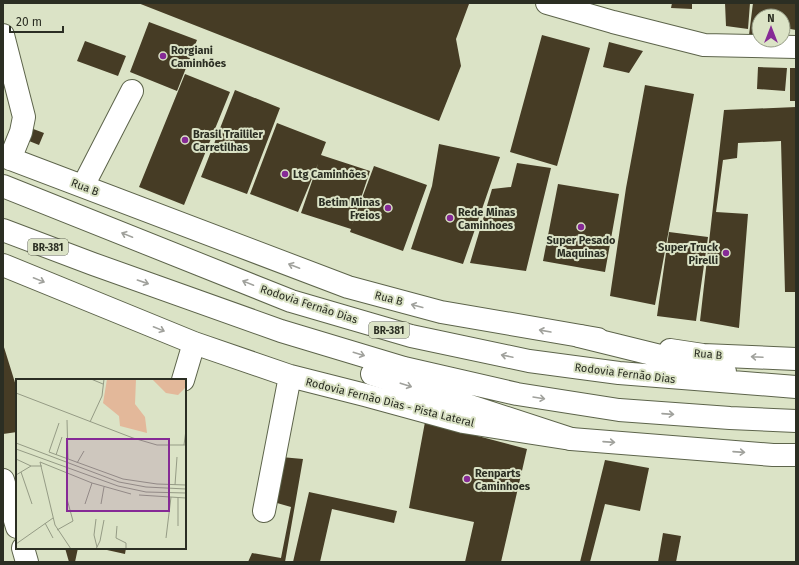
<svg xmlns="http://www.w3.org/2000/svg" width="799" height="565" font-family="'Fira Sans',sans-serif">
	<rect width="100%" height="100%" fill="#dbe3c6"/>
	<path fill="#463c25" d="M138 3H465L469 4 456 39 461 66 439 121Z
		M672 3H692V9L671 8Z
		M725 3H750L748 29 726 26Z
		M753 3H796V30L785 28 783 16H759V33L749 35Z
		M149 22 197 40 177 91 130 72Z
		M542 35 590 48 557 166 510 152Z
		M85 41 126 56 118 76 77 61Z
		M609 42 643 51 629 73 603 67Z
		M758 67 787 68 785 91 757 89Z
		M790 68H796V101H790Z
		M185 74 230 92 184 205 139 187Z
		M645 85 694 94 655 305 610 296 626 188Z
		M235 90 280 108 247 194 201 177Z
		M796 107V292H785L781 141 738 143 737 158 723 160 716 212 748 214 739 328 700 321 724 110Z
		M277 123 326 142 321 155 370 171 352 225 374 166 427 185 403 251 350 232 351 229 301 213 318 164 298 212 250 194Z
		M28 127 44 133 39 145 24 139Z
		M439 144 500 157 463 264 411 249 432 186Z
		M517 163 551 168 526 271 470 263 492 189 511 187Z
		M558 184 619 194 605 272 543 261Z
		M669 232 708 237 696 321 657 316Z
		M3 344 17 389V432L3 434Z
		M425 422 527 449 501 562H465L474 522 409 508Z
		M281 457 303 459 285 562H248L252 553 281 558 291 507 277 503V491Z
		M605 460 649 468 640 511 605 504 590 562H580Z
		M309 492 397 511 394 523 332 509 320 562H293Z
		M663 533 681 536 676 562H658Z
		M65 548H78L75 562H69Z
		M98 548H126L125 554Z"/>
	<g fill="none" stroke-linecap="round" stroke-linejoin="round">
		<g stroke="#5d644b" stroke-width="24">
			<path id="minor" d="M547 3 613 22 704 45 796 47
				M3 35 24 117 21 132 10 159
				M3 156 348 287 441 312 598 339
				M83 186 132 91
				M3 265 194 343 290 376 365 395 463 422 571 439 773 455H796
				M670 350 703 355 796 359
				M183 380 194 343
				M3 480 17 527
				M264 511 290 376
				M23 548 27 562"/>
		</g>
		<g stroke="#5d644b" stroke-width="24">
			<path id="highway" d="M3 186 291 301 411 336 529 361 619 373 796 387
				M3 230 93 264 281 331 404 368 517 394 619 410 730 418 796 421
				M579 336 725 372
				M372 374 571 439"/>
		</g>
		<use href="#minor" stroke="#fff" stroke-width="22"/>
		<use href="#highway" stroke="#fff" stroke-width="22"/>
	</g>
	<defs><path id="oneway-shaft" d="M-6 0H5M1.5-3L5.5 0L1.5 3" fill="none" stroke-width="1.6" stroke-linecap="round" stroke-linejoin="round"/></defs>
	<g stroke="#a0a19c">
		<use href="#oneway-shaft" transform="translate(127 235) rotate(-158)"/>
		<use href="#oneway-shaft" transform="translate(294 266) rotate(-159)"/>
		<use href="#oneway-shaft" transform="translate(39 280) rotate(22)"/>
		<use href="#oneway-shaft" transform="translate(143 282) rotate(19)"/>
		<use href="#oneway-shaft" transform="translate(248 283) rotate(-158)"/>
		<use href="#oneway-shaft" transform="translate(417 306) rotate(-165)"/>
		<use href="#oneway-shaft" transform="translate(159 329) rotate(22)"/>
		<use href="#oneway-shaft" transform="translate(545 331) rotate(-170)"/>
		<use href="#oneway-shaft" transform="translate(359 354) rotate(17)"/>
		<use href="#oneway-shaft" transform="translate(507 356) rotate(-168)"/>
		<use href="#oneway-shaft" transform="translate(757 357) rotate(-177)"/>
		<use href="#oneway-shaft" transform="translate(406 385) rotate(18)"/>
		<use href="#oneway-shaft" transform="translate(539 398) rotate(9)"/>
		<use href="#oneway-shaft" transform="translate(668 414) rotate(4)"/>
		<use href="#oneway-shaft" transform="translate(609 442) rotate(4)"/>
		<use href="#oneway-shaft" transform="translate(739 452) rotate(4)"/>
	</g>
	<g fill="#862a96" stroke="#dbe3c6" stroke-width="1.5">
		<circle cx="163" cy="56" r="4"/>
		<circle cx="185" cy="140" r="4"/>
		<circle cx="285" cy="174" r="4"/>
		<circle cx="388" cy="208" r="4"/>
		<circle cx="450" cy="218" r="4"/>
		<circle cx="581" cy="227" r="4"/>
		<circle cx="726" cy="253" r="4"/>
		<circle cx="467" cy="479" r="4"/>
	</g>
	<g text-anchor="middle" stroke-width="4" stroke-linejoin="round" paint-order="stroke">
		<g fill="#dbe3c6" stroke="#606454" stroke-width="1">
			<rect x="28" y="239" width="40" height="16" rx="3"/>
			<rect x="369" y="322" width="40" height="16" rx="3"/>
		</g>
		<g font-size="10" font-weight="bold" fill="#2b2e23">
			<text x="48" y="251">BR-381</text>
			<text x="389" y="334">BR-381</text>
		</g>
		<g font-size="11" font-weight="bold" fill="#2b2e23" stroke="#dbe3c6" text-anchor="start">
			<text x="171" y="54">Rorgiani<tspan x="171" dy="13">Caminhões</tspan></text>
			<text x="193" y="138">Brasil Traililer<tspan x="193" dy="13">Carretilhas</tspan></text>
			<text x="293" y="178">Ltg Caminhões</text>
			<text x="380" y="206" text-anchor="end">Betim Minas<tspan x="380" dy="13">Freios</tspan></text>
			<text x="458" y="216">Rede Minas<tspan x="458" dy="13">Caminhoes</tspan></text>
			<text x="581" y="244" text-anchor="middle">Super Pesado<tspan x="581" dy="13">Maquinas</tspan></text>
			<text x="718" y="251" text-anchor="end">Super Truck<tspan x="718" dy="13">Pirelli</tspan></text>
			<text x="475" y="477">Renparts<tspan x="475" dy="13">Caminhoes</tspan></text>
		</g>
		<g font-size="11" fill="#2b2e23" stroke="#dbe3c6">
			<text transform="translate(85 187) rotate(21)" y="4">Rua B</text>
			<text transform="translate(389 298) rotate(15)" y="4">Rua B</text>
			<text transform="translate(309 304) rotate(18)" y="4">Rodovia Fernão Dias</text>
			<text transform="translate(708 354) rotate(5)" y="4">Rua B</text>
			<text transform="translate(625 373) rotate(7)" y="4">Rodovia Fernão Dias</text>
			<text transform="translate(390 402) rotate(14)" y="4">Rodovia Fernão Dias - Pista Lateral</text>
		</g>
	</g>
	<g transform="translate(16 379)">
		<rect width="170" height="170" fill="#dbe3c6"/>
		<path d="M91 0H120L119 25 129 38 131 54 104 47 103 37 87 24ZM136 0H170L169 9 162 16 150 14Z" fill="#e3b89a"/>
		<path fill="none" stroke="#959b85" stroke-width="1" d="M75 0 87 5M0 14 117 59 141 66H170M51 41 52 80M74 43 86 17 88 0M43 44 33 73 107 100 141 105 170 106M0 64 103 103 130 108 170 110M168 66 170 51M0 70 102 107 130 113 170 114M40 76 46 58M0 80 15 87M24 83 76 104 115 115M24 83 39 146 55 170M61 84 68 72M5 93 16 125M0 96 15 87H26M159 106 161 78M123 116 170 119M69 125 76 104M85 125 88 108M80 140 78 156 81 168M29 144 37 159M101 147 100 159 110 164V170M162 147V119M41 151 57 142 51 120M150 159 155 118M0 165 37 139M80 170 84 162 88 141"/>
		<path fill="#862a96" fill-opacity="0.15" stroke="#862a96" stroke-width="2" d="M51 60H153V132H51Z"/>
		<rect width="170" height="170" fill="none" stroke="#2b2e23" stroke-width="2"/>
	</g>
	<rect width="799" height="565" fill="none" stroke="#2b2e23" stroke-width="8"/>
	<g transform="translate(771 28)"><circle r="19" fill="#dbe3c6" stroke="#959b85"/>
	<path d="M0-3L7 15L0 10L-7 15Z" fill="#862a96"/>
	<text y="-6" font-size="11" font-weight="bold" text-anchor="middle" fill="#2b2e23">N</text>
	</g>
	<path d="M10 26v6h53v-6" fill="none" stroke="#2b2e23" stroke-width="2"/>
	<text x="16" y="26" font-size="12" fill="#2b2e23" stroke="#dbe3c6" stroke-width="3" paint-order="stroke">20 m</text>
</svg>
